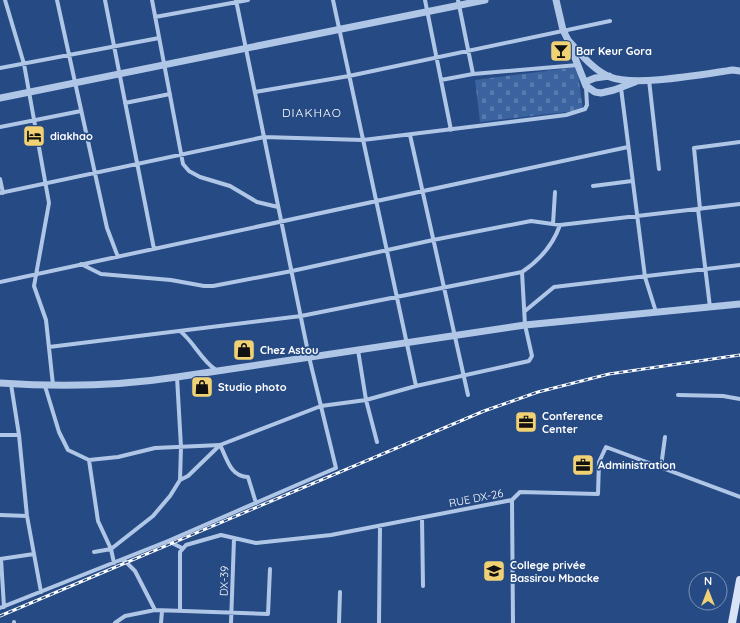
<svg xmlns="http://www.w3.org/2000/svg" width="740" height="623" font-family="Quicksand,sans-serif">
	<defs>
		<pattern id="cemetery-stones" width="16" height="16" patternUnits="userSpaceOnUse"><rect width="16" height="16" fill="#3b63a0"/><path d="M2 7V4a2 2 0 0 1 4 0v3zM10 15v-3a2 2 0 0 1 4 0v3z" fill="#587aae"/></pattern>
	</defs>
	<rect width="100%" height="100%" fill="#264a83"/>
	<path fill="url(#cemetery-stones)" d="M577 67 583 110 480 122 475 80Z"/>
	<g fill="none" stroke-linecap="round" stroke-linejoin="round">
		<path stroke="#afc6e7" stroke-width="4" d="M5 0 24 64 49 203 34 286 46 320 53 385
			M57 0 107 228 118 257
			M105 0 154 249
			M152 0 183 164 189 171 200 177 230 186 257 202 278 207
			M333 0 416 386
			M425 0 451 130
			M155 17 248 0
			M0 68 159 38
			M473 74 578 65
			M441 80 473 74 458 0
			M649 80 659 169
			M621 88 645 277 656 312
			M255 92 349 76 610 21
			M125 103 170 94
			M0 127 81 111
			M410 135 468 395
			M0 179 3 193
			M593 186 632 181
			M0 193 264 137 363 140 566 115 585 109 587 105 586 87
			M698 209 710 307
			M700 209 694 148 740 142
			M553 224 555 192
			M81 264 101 274 171 280 204 286H213L292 271 433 240 531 221 560 225 740 204
			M0 282 628 147
			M525 311 554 287 740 265
			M180 331C194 342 201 360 216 370
			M49 347 301 316 522 272C540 260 553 245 560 225
			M358 350 366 400 377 442
			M11 384 19 435 27 516 41 592
			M45 386 59 432 68 450 89 460 98 521 111 549 94 552
			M678 395 723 396 740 399
			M0 435H19
			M220 445C227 458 230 477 248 477L256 503
			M89 460 118 457 155 448 220 445 321 406 366 400 416 386 529 361 532 356 525 325 522 272
			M661 467 665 437
			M180 480 188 476 220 445
			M512 500 513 623
			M0 515 27 516
			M422 518 423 586
			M168 541 182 548
			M0 559 34 554
			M1 559 4 607
			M123 559 135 571 155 610
			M114 563 111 549 153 516 170 496 180 480 181 447 177 377
			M0 608 168 541 336 468 309 357 236 0
			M180 610V552L186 545 221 535 256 543 331 535 512 500 520 492 598 494 599 462 606 447 740 497
			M14 623V622
			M115 623 125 616 155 610 268 614 270 569
			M161 623 162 611
			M231 623 234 539
			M339 623 340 592
			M379 623 380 526"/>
		<path stroke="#afc6e7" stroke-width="7" d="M556 0 563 30 568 40 586 86 595 92 601 93 614 90 635 82
			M568 40C580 53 593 70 610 77 635 87 704 74 733 70L740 71
			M585 82 595 78 609 76
			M0 98 485 0
			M0 383C59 387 119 386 177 377L525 325 740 304"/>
		<path stroke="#d9e4f6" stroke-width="8" d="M732 623 740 580"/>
		<g stroke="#fff" stroke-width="3">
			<path id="rail" d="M0 616 484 411 538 392 609 374 740 355"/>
		</g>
		<use href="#rail" stroke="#264a83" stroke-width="1.5" stroke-dasharray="4.5" stroke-linecap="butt"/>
	</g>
	<defs>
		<g id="bar-square" transform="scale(1.15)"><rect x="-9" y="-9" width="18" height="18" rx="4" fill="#f0d274" stroke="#264a83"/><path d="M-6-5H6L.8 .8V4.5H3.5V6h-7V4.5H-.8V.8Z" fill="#111"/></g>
		<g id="hotel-square" transform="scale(1.15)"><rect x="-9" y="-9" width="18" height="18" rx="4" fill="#f0d274" stroke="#264a83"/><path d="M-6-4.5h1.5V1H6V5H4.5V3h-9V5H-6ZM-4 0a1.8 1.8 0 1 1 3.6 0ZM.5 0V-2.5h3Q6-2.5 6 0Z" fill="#111"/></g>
		<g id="shop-square" transform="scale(1.15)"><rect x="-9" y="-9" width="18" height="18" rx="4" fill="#f0d274" stroke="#264a83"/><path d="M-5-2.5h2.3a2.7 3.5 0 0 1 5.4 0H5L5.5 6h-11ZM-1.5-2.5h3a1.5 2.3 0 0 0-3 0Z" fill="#111"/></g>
		<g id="office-square" transform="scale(1.15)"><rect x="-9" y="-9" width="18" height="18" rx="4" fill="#f0d274" stroke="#264a83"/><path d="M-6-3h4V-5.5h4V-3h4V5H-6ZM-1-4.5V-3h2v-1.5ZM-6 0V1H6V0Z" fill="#111"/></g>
		<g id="school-square" transform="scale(1.15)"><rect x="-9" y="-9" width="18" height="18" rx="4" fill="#f0d274" stroke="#264a83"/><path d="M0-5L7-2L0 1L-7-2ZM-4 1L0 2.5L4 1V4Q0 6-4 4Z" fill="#111"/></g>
	</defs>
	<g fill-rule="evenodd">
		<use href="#bar-square" x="561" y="51"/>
		<use href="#hotel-square" x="34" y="136"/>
		<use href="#shop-square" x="244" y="350"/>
		<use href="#shop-square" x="202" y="387"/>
		<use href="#office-square" x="526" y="422"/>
		<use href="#office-square" x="583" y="465"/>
		<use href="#school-square" x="494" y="571"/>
	</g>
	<g text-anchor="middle" stroke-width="3.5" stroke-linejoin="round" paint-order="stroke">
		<g font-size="11" font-weight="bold" fill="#fff" stroke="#264a83" text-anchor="start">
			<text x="576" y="55">Bar Keur Gora</text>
			<text x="50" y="140">diakhao</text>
			<text x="260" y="354">Chez Astou</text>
			<text x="218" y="391">Studio photo</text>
			<text x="542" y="420">Conference<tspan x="542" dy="13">Center</tspan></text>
			<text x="598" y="469">Administration</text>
			<text x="510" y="569">College privée<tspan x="510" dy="13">Bassirou Mbacke</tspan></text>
		</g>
		<g font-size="11" fill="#fff" stroke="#264a83">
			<text transform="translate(476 498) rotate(-11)" y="4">RUE DX-26</text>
			<text transform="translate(224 581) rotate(-88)" y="4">DX-39</text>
		</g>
		<g font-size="12" letter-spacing="1" fill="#fff" stroke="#264a83">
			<text x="312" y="117">DIAKHAO</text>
		</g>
	</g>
	<g transform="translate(708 591)"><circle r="19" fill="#264a83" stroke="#7d92b5"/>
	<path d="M0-3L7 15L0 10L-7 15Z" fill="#f0d274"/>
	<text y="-6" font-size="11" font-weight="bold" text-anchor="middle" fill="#ffffff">N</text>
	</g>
</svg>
